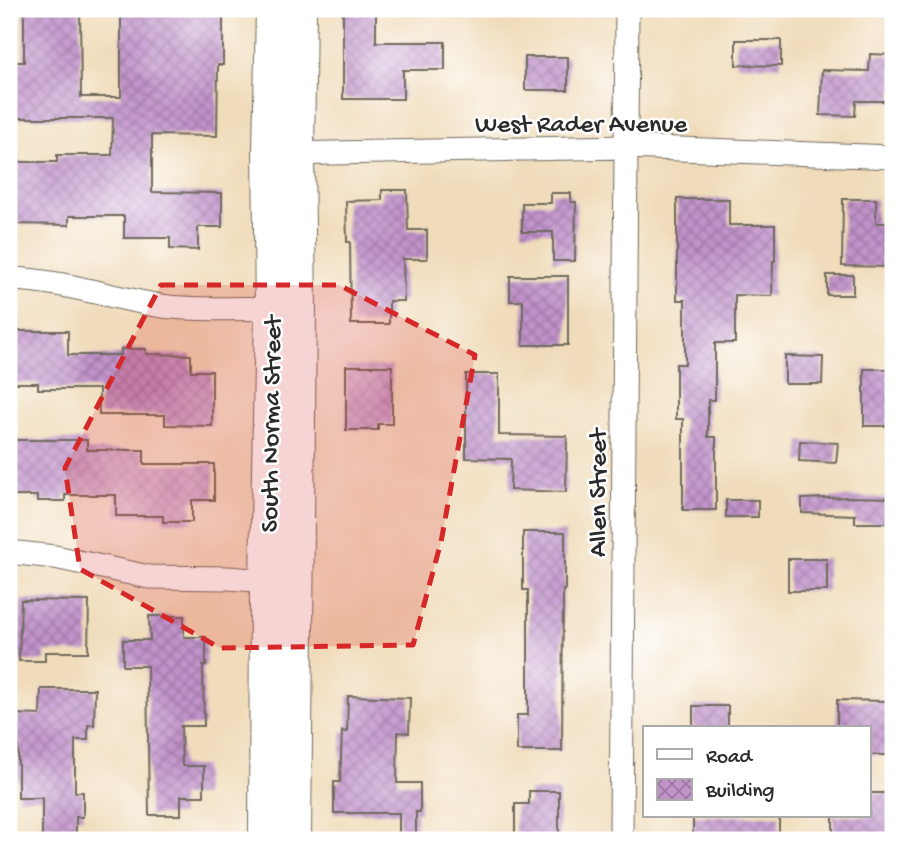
<svg xmlns="http://www.w3.org/2000/svg" width="902" height="849" font-family="'Gochi Hand',sans-serif">
	<defs>
		<pattern id="building-cross-hatch" width="8" height="8" patternUnits="userSpaceOnUse" patternTransform="scale(1.75)"><rect width="8" height="8" fill="#c193cb"/><path d="M0 0l8 8M0 8l8-8" fill="none" stroke="#9d78a5"/></pattern>
	</defs>
	<rect width="100%" height="100%" fill="#fff"/>
	<filter id="ink" filterUnits="userSpaceOnUse"><feTurbulence type="fractalNoise" baseFrequency=".0143" numOctaves="2"/><feDisplacementMap in="SourceGraphic" scale="14" xChannelSelector="R" yChannelSelector="G"/><feConvolveMatrix kernelMatrix="1 2 1 2 8 2 1 2 1" color-interpolation-filters="sRGB"/></filter>
	<filter id="wash" filterUnits="userSpaceOnUse"><feTurbulence type="fractalNoise" baseFrequency=".00686" numOctaves="4" result="noise"/><feDisplacementMap in="SourceGraphic" scale="28" xChannelSelector="R" yChannelSelector="G"/><feGaussianBlur stdDeviation="1.57" result="paint"/><feColorMatrix in="noise" values="0 0 0 0 0 0 0 0 0 0 0 0 0 0 0 0 0 1.4 0 .05"/><feComposite in="paint" operator="in"/></filter>
	<g filter="url(#wash)">
		<rect width="100%" height="100%" fill="#f0dcba"/>
		<g id="blocks">
			<path fill="url(#building-cross-hatch)" d="M24 9H80L81 97H121V9H223V65H218L217 136 152 135V192L222 193V227H198V250L170 249V238H124V216H69V225L9 224V162H57V155H112L113 118H9V62H24Z
				M343 9H376V42H445V70H403V99H343Z
				M736 40H781V66L736 65Z
				M870 54 893 55V101H856L855 116 820 115 822 70 869 71Z
				M525 57H568V90H525Z
				M382 190H407L408 230H427V259H403L404 301H389V324H351L350 242H347L346 201 382 200Z
				M551 193H571V202H576L575 261H553V232H522V203H551Z
				M677 199H729V225H775V261H773L772 296 735 295V343H715V400H708V437H716V510H683V419H676V364H685V300H677Z
				M843 199H876V223H893V267L842 266Z
				M827 275H853V295H827Z
				M510 276H568V345H523V301H510Z
				M9 331H68V355H121V349H146V354L191 355V371H212V426L165 425V415H99V389H38V383H9Z
				M785 356 823 357 822 384H785Z
				M346 366H392V424H378V430H346Z
				M864 369H893V426H864Z
				M466 374H499V435L567 436 566 492 510 490 511 459 466 458Z
				M9 440H87V450H144V464H214V500H192V522H163V516H116V495H65V501H37V496H9Z
				M800 441 838 443 836 463 799 461Z
				M850 497 893 498V523H855V515L802 513V499Z
				M726 500H758V517H726Z
				M523 532H565V590H563L562 751H517V715H528V590H523Z
				M788 559H827V591H788Z
				M21 600 89 601 88 652H45V661H19Z
				M149 616H184V637H206V666H203L204 726H181L182 766H204V796H181V815H149L147 666H123V640H150Z
				M41 689H95L94 725H88V740H75V792H83V817H76V840H42V798H18V740H16V714L40 715Z
				M348 696 410 698 409 733 398 732 397 783H420V812H416V840H399V813H334V782H340L342 731 347 732Z
				M837 700 888 701V729H893V755H869V728H837Z
				M693 706H728V728H693Z
				M529 791H559V840H515V804H529Z
				M869 793H893V840H833V816H869Z
				M693 816H779V840H693Z"/>
		</g>
	</g>
	<g filter="url(#ink)">
		<use href="#blocks" fill-opacity="0" stroke="#70695d" stroke-width="2"/>
		<g fill="none" stroke-linecap="round" stroke-linejoin="round">
			<g stroke="#70695d" stroke-width="25">
				<path id="street" d="M284 154 626 147 893 157
					M9 279C61 280 111 298 162 306 203 312 245 306 286 310
					M9 552 55 557 149 577 228 578 281 582
					M621 840 627 9"/>
			</g>
			<g stroke="#70695d" stroke-width="34">
				<path id="secondary" d="M265 840 266 580 271 309 269 150 272 9
					M295 840 300 312 298 154 300 9"/>
			</g>
			<use href="#street" stroke="#fff" stroke-width="23"/>
			<use href="#secondary" stroke="#fff" stroke-width="32"/>
		</g>
	</g>
	<path fill="#d62828" fill-opacity="0.2" stroke="#d62828" stroke-width="5" stroke-dasharray="14 9" stroke-linejoin="round" d="M161 285H339L475 355 441 542 413 645 220 648 80 569 65 468Z"/>
	<g text-anchor="middle" stroke-width="5" stroke-linejoin="round" paint-order="stroke">
		<g font-size="26" fill="#2b2b2b" stroke="#fff">
			<text x="581" y="131">West Rader Avenue</text>
			<text transform="translate(269 424) rotate(-89)" y="9">South Norma Street</text>
			<text transform="translate(596 493) rotate(-90)" y="9">Allen Street</text>
		</g>
	</g>
	<rect width="902" height="849" fill="none" stroke="#fff" stroke-width="35"/>
	<rect x="643" y="726" width="228" height="91" fill="#ffffff" stroke="#aaaaaa" stroke-width="2"/>
	<rect x="657" y="749" width="35" height="10" fill="#ffffff" stroke="#aaaaaa" stroke-width="2"/>
	<text x="706" y="762" font-size="21" fill="#2b2b2b">Road</text>
	<rect x="657" y="779" width="35" height="21" fill="url(#building-cross-hatch)" stroke="#aaaaaa" stroke-width="2"/>
	<text x="706" y="796" font-size="21" fill="#2b2b2b">Building</text>
</svg>
